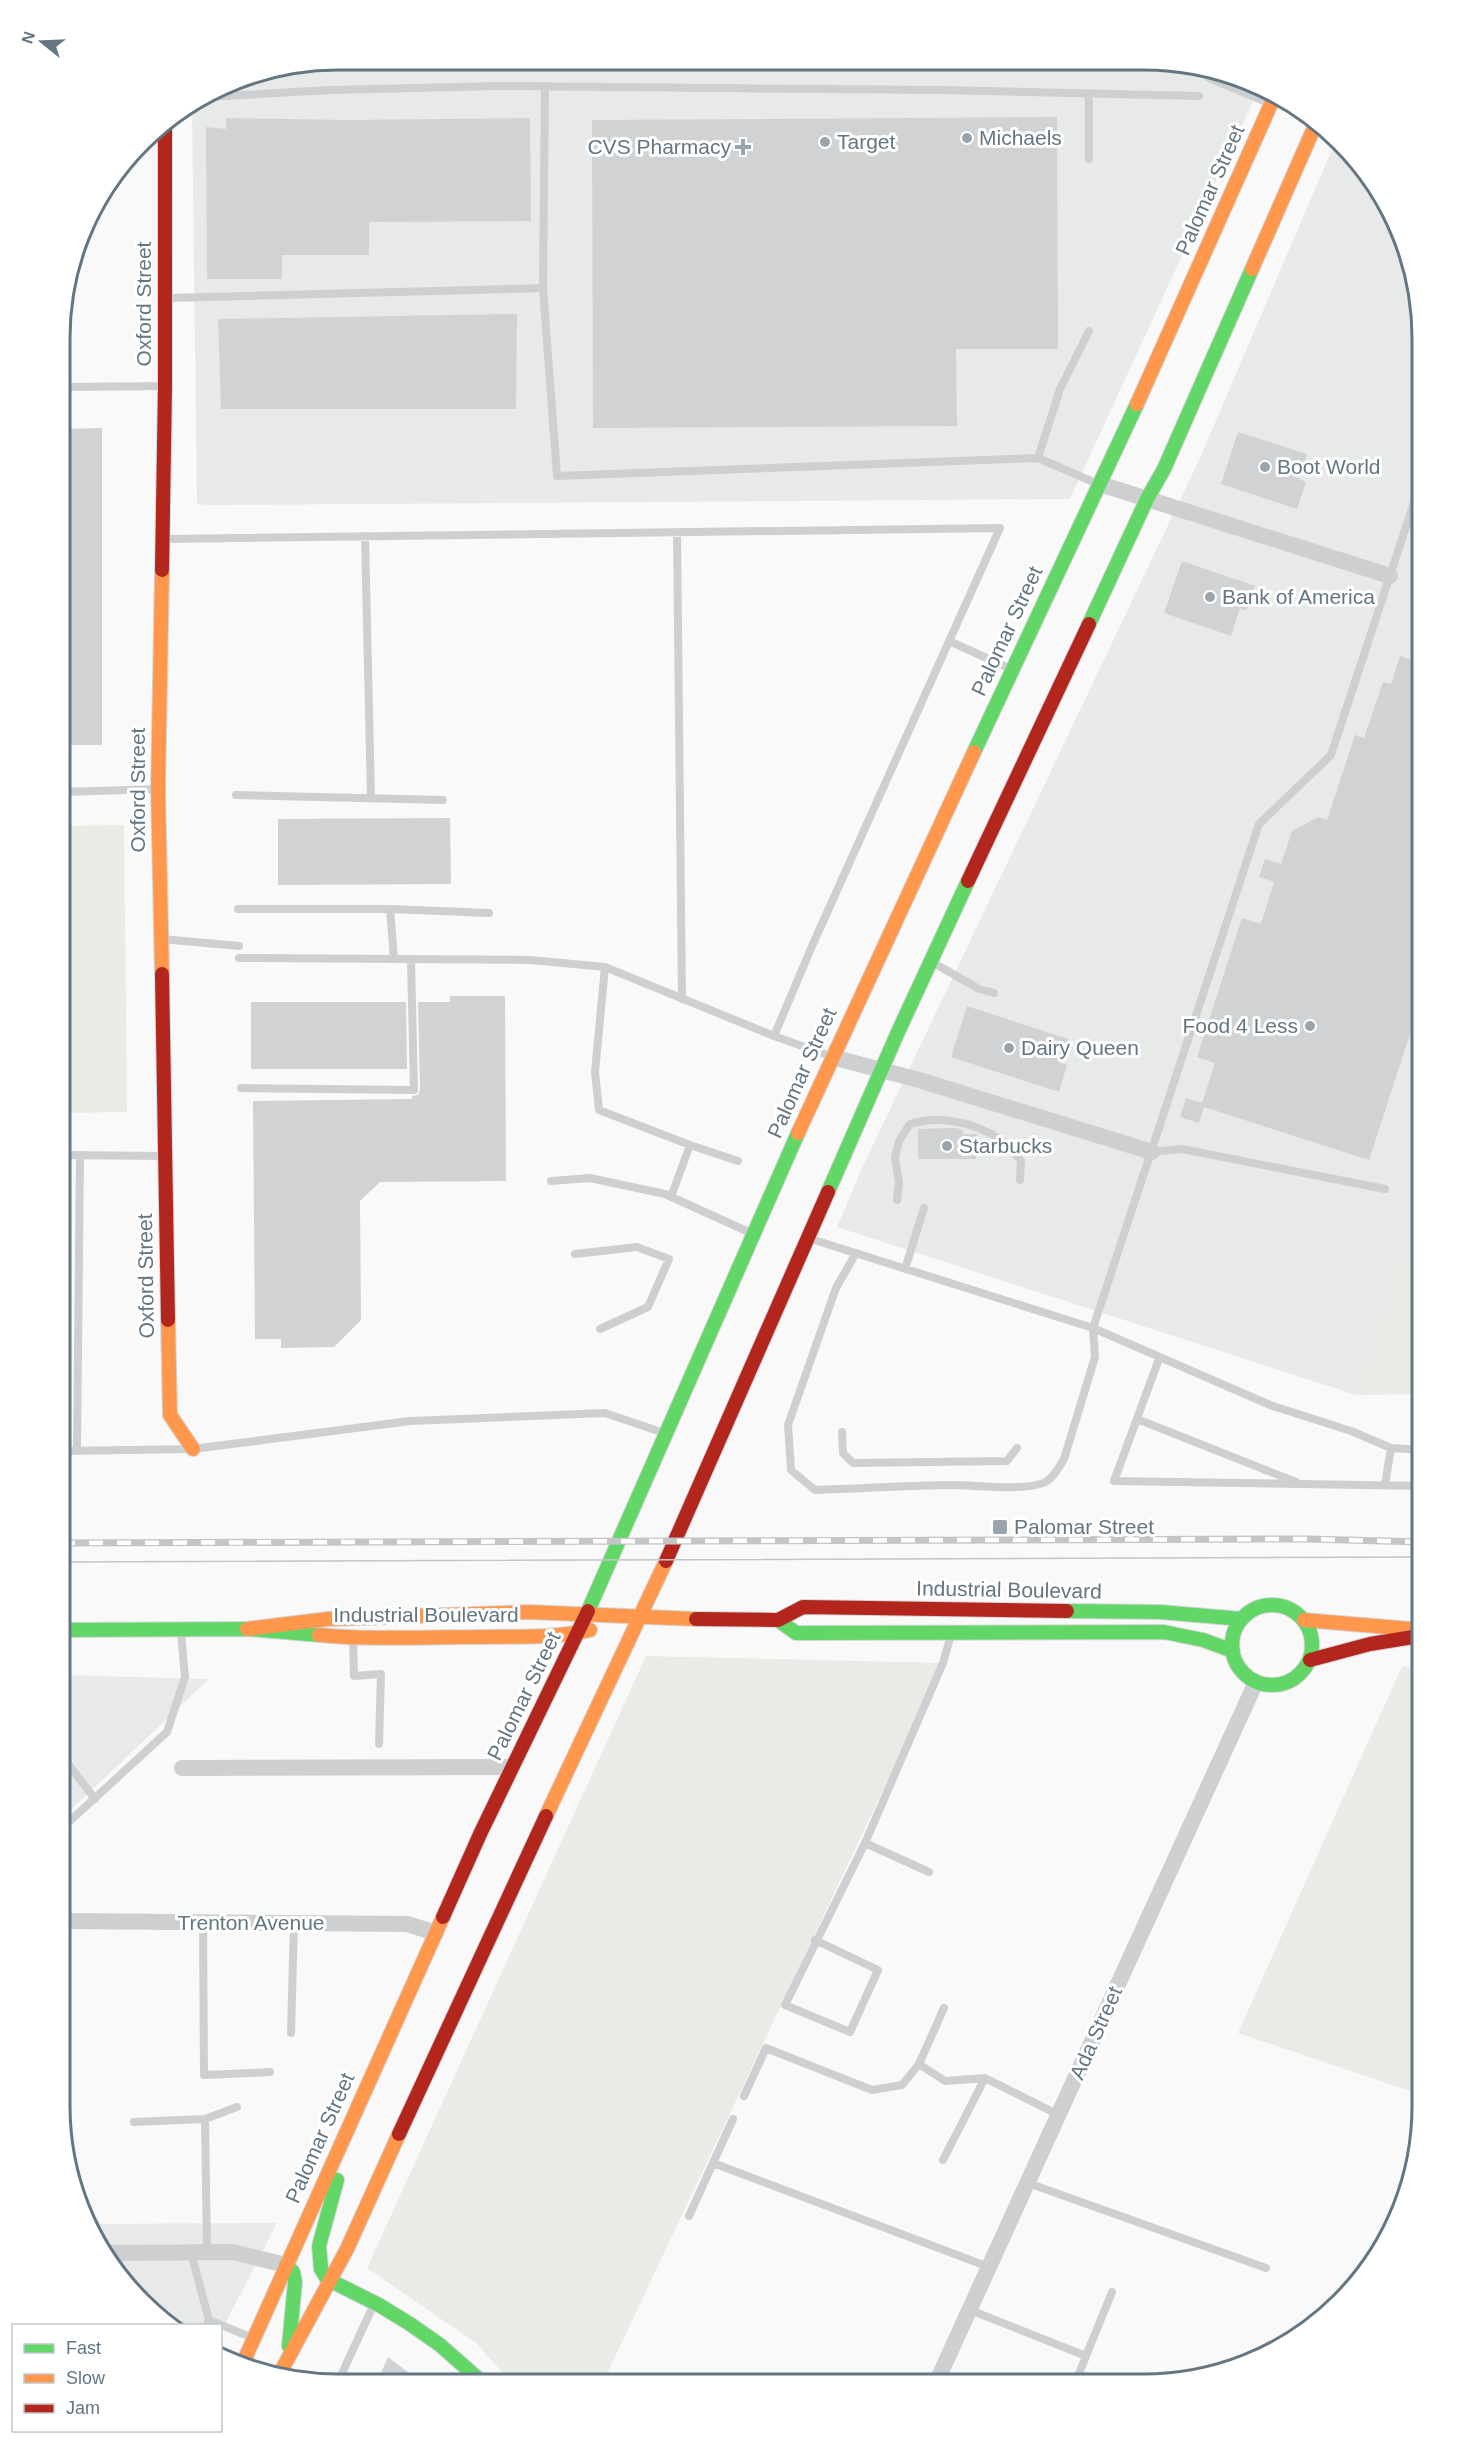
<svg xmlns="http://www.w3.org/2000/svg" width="1483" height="2444" font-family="Arial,sans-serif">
	<rect width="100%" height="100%" fill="#f9f9f9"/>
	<path fill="#e8e9e9" d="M339 60 1181 62 1251 81 1260 86 1070 499 213 505 197 504 192 106 232 81Z
		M1336 140 1366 169 1402 232 1423 339V1191L1356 1395 837 1227 862 1168 1200 458Z
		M61 1675 209 1679 60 1820Z
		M277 2223 221 2332 220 2326 168 2325 117 2275 88 2224Z"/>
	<path fill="#e8ebe6" d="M124 825 127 1112 61 1113 62 826Z
		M1423 1191V1394L1356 1395Z
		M646 1656 943 1663 603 2382H511L476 2343 367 2268Z
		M1402 1666 1423 1669 1422 2095 1238 2033Z"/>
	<path fill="#d0d2d3" d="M1057 117 1058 349H956L957 426 593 428 592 120Z
		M226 118 348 120 530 118 531 221 369 222V255H282V279H207L206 127 226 129Z
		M517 314 516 409H221L218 319Z
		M102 428V745H62V429Z
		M1238 432 1307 454 1299 479 1306 482 1297 509 1221 484Z
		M1182 561 1255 586 1246 611 1240 608 1231 636 1164 613Z
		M1400 656 1423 664V994L1369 1160 1204 1107 1199 1123 1180 1117 1186 1098 1202 1103 1215 1063 1197 1057 1242 918 1261 924 1274 882 1259 877 1265 859 1281 864 1292 831 1318 817 1327 820 1355 735 1364 738 1383 682 1391 684Z
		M450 818 451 884 278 885V819Z
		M450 996H505L506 1181 380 1182 360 1201 361 1320 334 1347 281 1348V1339H255L253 1101 412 1099V1096L418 1095 420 1090 418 1002H450Z
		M251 1002H406L407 1069H251Z
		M967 1006 1068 1039 1060 1063 1067 1065 1059 1092 951 1057Z
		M956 1128 963 1130V1134H977L976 1159H918V1129Z
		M388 2357 421 2382H377Z"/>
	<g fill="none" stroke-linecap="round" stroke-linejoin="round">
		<g stroke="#d5d6d7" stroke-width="16">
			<path id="fast" d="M1089 624 1147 499 1164 469 1252 269
				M974 752 1137 404
				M828 1192 898 1032 968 881
				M1232 1645a40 40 0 1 1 80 0a40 40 0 1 1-80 0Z
				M588 1611 798 1133
				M1067 1611 1160 1612 1242 1619
				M778 1620 796 1633 1164 1632 1203 1640 1233 1651
				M61 1630 247 1629 319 1635
				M337 2180 319 2246 321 2269 327 2279 379 2305 410 2324 440 2345 482 2382
				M286 2265 293 2272 295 2282 289 2346"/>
		</g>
		<g stroke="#d5d6d7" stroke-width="16">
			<path id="slow" d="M1252 269 1317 121
				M1137 404 1275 95
				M162 974 158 789 162 570
				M798 1133 974 752
				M168 1320 170 1415 193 1449
				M1304 1620 1423 1630
				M247 1629 328 1619 529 1612 696 1619
				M319 1635C371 1640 423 1637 475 1637 513 1636 553 1639 590 1630
				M546 1816 666 1561
				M242 2365 443 1917
				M279 2375 347 2249 399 2134"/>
		</g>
		<g stroke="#d5d6d7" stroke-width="16">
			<path id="jam" d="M162 570 165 386V123
				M968 881 1089 624
				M162 974 168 1320
				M666 1561 828 1192
				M696 1619 778 1620 803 1607 1067 1611
				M1310 1660 1370 1644 1413 1637
				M443 1917 481 1832 588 1611
				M399 2134 546 1816"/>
		</g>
		<path stroke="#cecfd0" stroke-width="8" d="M1209 78 1269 103
			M545 86 543 288 557 476 1038 458 1060 389 1089 331
			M207 97 331 90 499 86 941 90 1199 96
			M1089 159V94
			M168 298 543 288
			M62 387 164 386
			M1038 458 1098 484
			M677 532 682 999
			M365 536 371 798
			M164 539 1000 528 812 946 774 1036
			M949 641 1011 669
			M62 792 157 789
			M236 795 443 800
			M238 909H390
			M161 939 239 946
			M239 958 530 960 605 967
			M394 959 390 909 489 913
			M932 962 979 989 994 993
			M1420 1079 1423 1076
			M241 1088 414 1090 411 959
			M690 1145 599 1110 595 1072 605 967 774 1036 830 1056
			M1152 1152 1182 1149 1385 1189
			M61 1155 164 1156
			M551 1181 590 1178 665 1194 751 1233
			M671 1197 690 1145 738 1161
			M897 1200 899 1183 895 1157 899 1141 910 1124C940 1115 975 1122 1001 1140 1009 1145 1015 1154 1021 1161L1020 1180
			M811 1239 1093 1328 1270 1405 1351 1431 1391 1448 1423 1450
			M856 1253 836 1288 788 1425 791 1470 815 1490C861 1489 908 1485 954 1485 976 1485 1030 1492 1047 1481 1054 1477 1059 1467 1064 1459L1095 1357 1093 1328 1259 824 1331 755 1423 475
			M575 1254 637 1247 669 1259 648 1307 600 1329
			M905 1269 924 1208
			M1159 1359 1114 1481 1423 1486
			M1137 1419 1296 1482
			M842 1432 843 1453 853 1463 1007 1461 1017 1448
			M61 1451 193 1449 410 1421 605 1413 664 1433
			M77 1451 80 1155
			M1385 1485 1391 1448
			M353 1639 354 1676 381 1674 379 1744
			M60 1760 68 1764 95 1799
			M60 1830 167 1732 185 1677 181 1632
			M865 1843 929 1872
			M203 1922 204 2075 270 2072
			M815 1940 878 1970 850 2032 785 2005 865 1843 943 1663 951 1635
			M944 2008 919 2064 945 2081 985 2078
			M291 2033 294 1923
			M744 2096 766 2048 872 2090 902 2085 919 2064
			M205 2119 237 2107
			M134 2122 205 2119 207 2252
			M943 2160 985 2078 1059 2115
			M713 2163 989 2267
			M1028 2183 1266 2268
			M689 2216 733 2119
			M191 2253 209 2320 206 2326
			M970 2310 1086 2356 1112 2292
			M209 2320 253 2338
			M338 2382 374 2304
			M1075 2384 1086 2356"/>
		<path stroke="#cecfd0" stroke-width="16" d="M1100 484 1390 576
			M832 1057 919 1080 1152 1152
			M182 1768 512 1767
			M64 1921 407 1924 436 1933
			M105 2253 233 2252 286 2265
			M936 2383 1256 1682"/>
		<use href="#fast" stroke="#63d668" stroke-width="14"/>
		<use href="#slow" stroke="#ff974d" stroke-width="14"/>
		<use href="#jam" stroke="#b3261e" stroke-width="14"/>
		<path stroke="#c3c5c6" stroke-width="1.5" d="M61 1562 1423 1557"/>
		<g stroke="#c3c5c6" stroke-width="7">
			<path id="rail" d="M61 1543 1307 1539 1423 1542"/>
		</g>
		<use href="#rail" stroke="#fff" stroke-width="4.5" stroke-dasharray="14" stroke-linecap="butt"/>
	</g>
	<g fill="#99a4ac" stroke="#fff" stroke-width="2">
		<circle cx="967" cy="138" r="6"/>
		<circle cx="825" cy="142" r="6"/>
		<path d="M740 138h6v6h6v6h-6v6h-6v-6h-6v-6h6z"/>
		<circle cx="1265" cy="467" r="6"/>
		<circle cx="1210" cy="597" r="6"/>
		<circle cx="1310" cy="1026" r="6"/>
		<circle cx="1009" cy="1048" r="6"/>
		<circle cx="947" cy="1146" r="6"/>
		<rect x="992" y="1519" width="16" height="16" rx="3"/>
	</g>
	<g text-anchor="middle" stroke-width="6" stroke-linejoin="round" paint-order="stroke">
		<g font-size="21" fill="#657683" stroke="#fff" text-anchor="start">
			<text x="979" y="145">Michaels</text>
			<text x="837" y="149">Target</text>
			<text x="731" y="154" text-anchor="end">CVS Pharmacy</text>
			<text x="1277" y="474">Boot World</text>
			<text x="1222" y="604">Bank of America</text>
			<text x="1298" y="1033" text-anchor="end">Food 4 Less</text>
			<text x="1021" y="1055">Dairy Queen</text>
			<text x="959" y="1153">Starbucks</text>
			<text x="1014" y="1534">Palomar Street</text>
		</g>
		<g font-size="21" fill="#657683" stroke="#fff">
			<text transform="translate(1210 190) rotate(-66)" y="7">Palomar Street</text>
			<text transform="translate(144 304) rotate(-90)" y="7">Oxford Street</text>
			<text transform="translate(1007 631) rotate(-65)" y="7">Palomar Street</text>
			<text transform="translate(138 790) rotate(-90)" y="7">Oxford Street</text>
			<text transform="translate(802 1073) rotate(-66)" y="7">Palomar Street</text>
			<text transform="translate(146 1276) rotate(-91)" y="7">Oxford Street</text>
			<text transform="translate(1009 1590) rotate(1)" y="7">Industrial Boulevard</text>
			<text x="426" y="1622">Industrial Boulevard</text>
			<text transform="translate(524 1696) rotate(-64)" y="7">Palomar Street</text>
			<text x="251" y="1930">Trenton Avenue</text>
			<text transform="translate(1096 2033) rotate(-66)" y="7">Ada Street</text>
			<text transform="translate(320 2138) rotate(-66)" y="7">Palomar Street</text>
		</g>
	</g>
	<path d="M0 0H1483V2444H0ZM338 70H1144A268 268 0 0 1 1412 338V2106A268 268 0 0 1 1144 2374H338A268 268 0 0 1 70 2106V338A268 268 0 0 1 338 70Z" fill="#fff" fill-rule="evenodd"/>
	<path fill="none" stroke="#657683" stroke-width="3" d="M338 70H1144A268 268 0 0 1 1412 338V2106A268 268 0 0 1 1144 2374H338A268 268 0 0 1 70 2106V338A268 268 0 0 1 338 70Z"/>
	<rect x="12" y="2324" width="210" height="108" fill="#ffffff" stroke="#c1c8cd" stroke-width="1.5"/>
	<rect x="24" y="2344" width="30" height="9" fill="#63d668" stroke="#c1c8cd" stroke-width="1.5"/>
	<text x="66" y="2354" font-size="18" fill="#657683">Fast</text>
	<rect x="24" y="2374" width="30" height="9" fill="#ff974d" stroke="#c1c8cd" stroke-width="1.5"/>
	<text x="66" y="2384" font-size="18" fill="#657683">Slow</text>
	<rect x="24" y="2404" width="30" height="9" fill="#b3261e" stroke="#c1c8cd" stroke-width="1.5"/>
	<text x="66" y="2414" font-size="18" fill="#657683">Jam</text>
	<g transform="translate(42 42) rotate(288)" stroke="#ffffff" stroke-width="4.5" paint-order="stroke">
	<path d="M0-4.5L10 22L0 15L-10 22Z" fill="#657683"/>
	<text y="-9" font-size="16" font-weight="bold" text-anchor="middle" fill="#657683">N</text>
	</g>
</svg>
